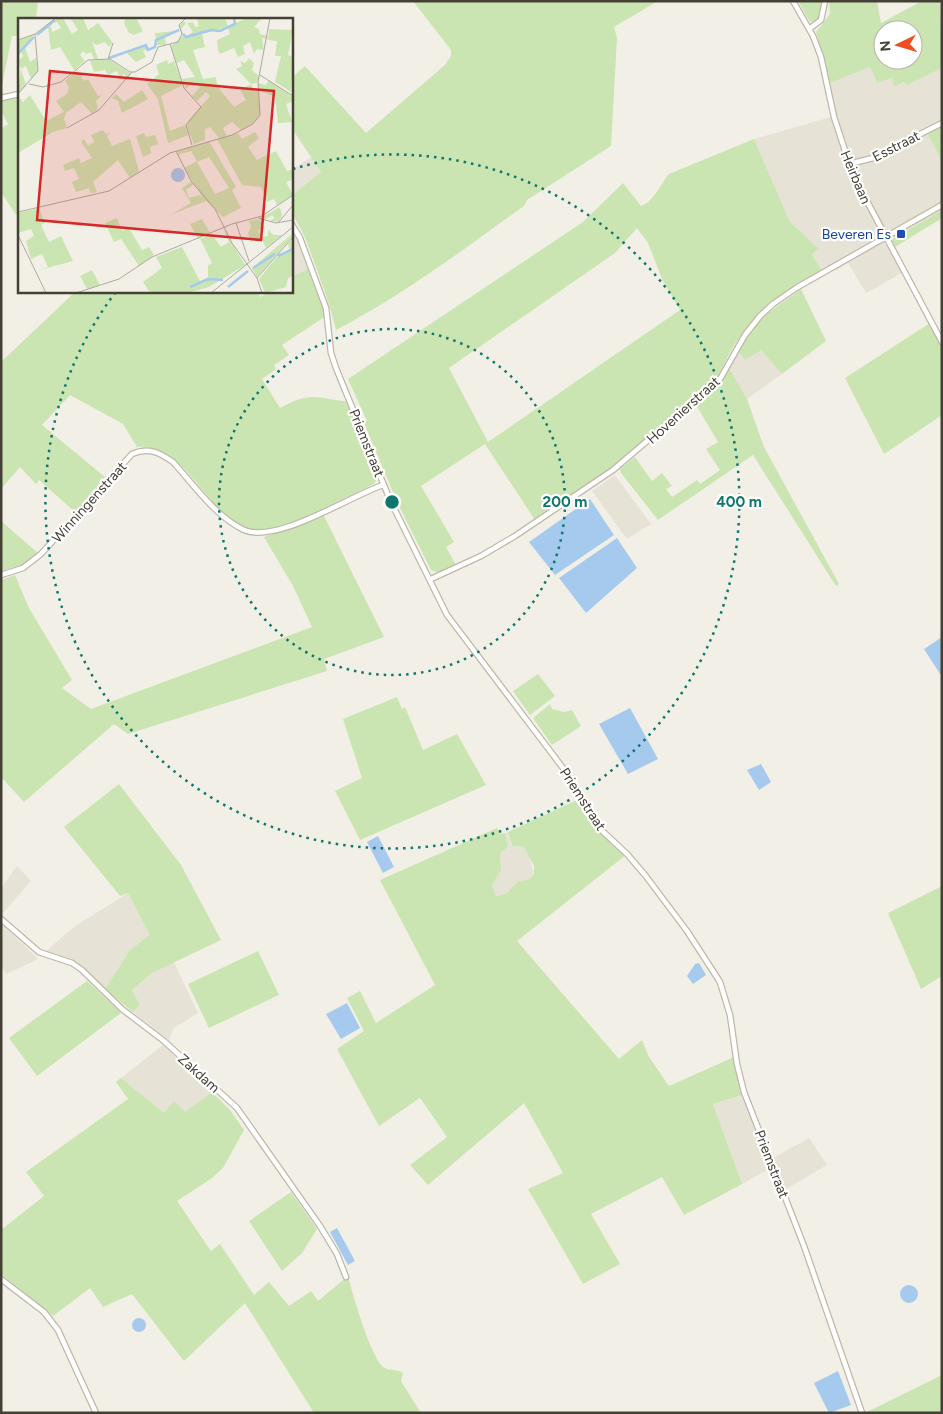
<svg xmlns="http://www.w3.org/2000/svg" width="943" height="1414" font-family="Figtree,sans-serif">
	<rect width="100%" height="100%" fill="#f2f0e6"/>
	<path fill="#e6e2d5" d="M870 67 877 83 892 77 894 87 905 82 907 85 942 68V126L927 133 942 161V210L885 243 902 273 866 293 848 263 837 270 822 271 812 253 818 250 790 222 754 139 831 117 824 85Z
		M311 157 321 172 291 196V170Z
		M295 233 308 269 291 277V236Z
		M738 350H761L782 374 747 399 729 368Z
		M615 475 651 524 627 539 592 491Z
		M508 832 511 846 524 847 529 855 534 875 528 880 518 881 506 894 496 896 492 885 501 870 500 853 508 847 505 833Z
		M17 866 31 881 3 913 1 911V888Z
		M128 893 151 935 130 950 105 989 70 958 52 955 46 951 74 927Z
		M1 923 38 959 6 974 1 965Z
		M174 962 198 1013 174 1028 169 1040 133 1012 140 1005 132 990 152 973Z
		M163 1045 212 1092 184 1113H164L121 1078Z
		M742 1095 771 1168 742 1184 713 1104Z
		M809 1138 827 1165 786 1189 773 1158Z"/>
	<path fill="#cae5b1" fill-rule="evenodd" d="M1 1H38L36 19H19V36H12L1 90Z
		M413 1H658L614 27 617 38 611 146 527 200 524 206C463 250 403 295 336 330 329 300 317 271 307 242 299 222 291 219 291 196L321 172 291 127V78L305 66 366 133 445 65 451 56V50Z
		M798 1H823L821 15 816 21 810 22Z
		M829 1H877L881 23 922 1H940L942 68 907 85 904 82 894 87 892 78 877 83 870 67 830 83 816 32 830 14ZM883 30H913V60H883Z
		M19 97V213L16 215 1 192V129L8 124 1 111V100Z
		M941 125 942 126V161L927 133Z
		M754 139 790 222 819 249 812 254 822 271C784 294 756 309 732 349 725 361 721 372 713 383L622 461 535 520 485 444 421 486 454 542 446 547 456 565 439 573 431 570 397 502 364 423 367 421 348 379 583 222 623 183 641 206C654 202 660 184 669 174ZM637 228 648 243 662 279 680 310 488 442 449 368 615 253Z
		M942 210V218L895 247 891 240Z
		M308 269 326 316 282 345 289 355 274 365 276 369 262 379 280 408C312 391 315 398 349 402L377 473 378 477 374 484C349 496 282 532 258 531 210 528 190 442 137 447L123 424 70 395 42 425 105 477 75 512 39 480 36 484 20 467 1 489V362L76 291H256L261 297 269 291H291V277Z
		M801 289 826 341 782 374 761 350 745 360 738 350 761 318Z
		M930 323 942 344V415L884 454 845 378Z
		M729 368 747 399 764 447 839 584 836 586 753 455 658 520 621 473 620 469 635 457 652 481 662 473 672 486 666 489 672 497 697 480 700 484 720 470 706 449 718 442 696 405 717 386Z
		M324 516 384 637 324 659 327 671 128 734 114 724 24 802 1 777V580L15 575 29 608 72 680 62 688 91 709 312 627 293 586 264 537Z
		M1 521 38 553 25 564 1 571Z
		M538 674 555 696 530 715 513 691Z
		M397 697 402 709 405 707 423 750 457 734 486 785 360 840 335 791 362 778 343 719Z
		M550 704 552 709 564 712 572 710 581 726 552 745 533 718Z
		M119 784 181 865 221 940 152 973 132 990 140 1005 133 1012 105 989 130 950 150 935 128 893 120 896 64 827Z
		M579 799 597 830 626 855 517 941 619 1059 642 1040 649 1057 669 1086 734 1057 742 1095 713 1104 742 1184 684 1215 662 1177 591 1214 620 1264 583 1284 528 1189 563 1173 524 1103 428 1185 410 1165 447 1137 420 1098 379 1126 337 1049 364 1031 347 998 360 991 376 1023 435 985 380 880 497 828 500 834 505 833 508 847 500 853 501 870 492 885 496 896 506 894 518 881 528 880 534 875V866L524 847 512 846 508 832Z
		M942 886V976L921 989 888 913Z
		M258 951 279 995 209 1028 188 984Z
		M87 981 121 1013 37 1076 9 1038Z
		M121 1078 164 1113 174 1101 185 1112 212 1092 230 1110 244 1130 223 1168 211 1179 177 1201 211 1251 220 1244 254 1295 269 1282 289 1306 311 1291 318 1301 348 1276C352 1292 372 1362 385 1368 391 1371 398 1369 403 1373L401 1381 421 1413H314L245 1303 184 1361 132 1294 103 1307 90 1288 53 1316 1 1274V1230L44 1196 26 1172 128 1099 116 1082Z
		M291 1192 317 1229 302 1253 282 1271 249 1221Z
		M942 1375V1413H867V1412Z"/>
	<path fill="#a5caed" d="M590 499 614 535 555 575 529 542Z
		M617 538 637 568 586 613 559 578Z
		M942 637V677L924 649Z
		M630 708 658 759 628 774 599 724Z
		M761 764 771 782 759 790 747 770Z
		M378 836 394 867 383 873 367 842Z
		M699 963 706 975 693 984 687 976 695 964Z
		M347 1003 360 1028 341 1039 326 1014Z
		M337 1228 355 1261 348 1265 330 1232Z
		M900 1294a9 9 0 1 1 18 0a9 9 0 1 1-18 0Z
		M132 1325a7 7 0 1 1 14 0a7 7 0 1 1-14 0Z
		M838 1371 851 1405 829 1413 814 1383Z"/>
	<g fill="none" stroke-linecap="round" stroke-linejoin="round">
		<g stroke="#beb8a9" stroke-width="7">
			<path id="street" d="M793 1 813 36 821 57 834 117 853 175 942 342
				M809 29 821 20 825 1
				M1 98 19 94
				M849 164 873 158 942 123
				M291 223 300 238 326 308 331 353 336 368 390 500 447 615 566 772 597 826 627 854 645 875 687 931 720 982 730 1015 737 1064 744 1092 804 1246 862 1413
				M1 575 23 568 41 554 132 454C148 447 159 452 173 462 193 484 216 517 244 530 277 544 350 496 383 485
				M431 579 481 556 515 536 613 470 720 379 745 335 760 316 773 304 796 288 942 205
				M1 919 39 952 72 963 82 970 122 1009 164 1041 237 1108 320 1226 337 1254 346 1277
				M1 1279 44 1312 58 1330 96 1413"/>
		</g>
		<use href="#street" stroke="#fff" stroke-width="4.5"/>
	</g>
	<g fill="none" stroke="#0f766e" stroke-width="2.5" stroke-dasharray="2.5 5">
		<circle cx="392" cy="502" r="173"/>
		<path d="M293 169A347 347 0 1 1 115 293"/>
	</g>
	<rect fill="#1a4fb4" stroke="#fff" stroke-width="2" x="896" y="229" width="10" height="10" rx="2.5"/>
	<g text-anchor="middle" stroke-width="4.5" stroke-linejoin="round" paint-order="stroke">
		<g font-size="14" fill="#454036" stroke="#fff">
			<text transform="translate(896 146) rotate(-27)" y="5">Esstraat</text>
			<text transform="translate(856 177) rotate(67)" y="5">Heirbaan</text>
			<text transform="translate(683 410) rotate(-42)" y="5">Hovenierstraat</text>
			<text transform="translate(367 443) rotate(68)" y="5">Priemstraat</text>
			<text transform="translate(89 502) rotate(-48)" y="5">Winningenstraat</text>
			<text transform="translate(583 799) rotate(57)" y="5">Priemstraat</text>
			<text transform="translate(199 1073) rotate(42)" y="5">Zakdam</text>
			<text transform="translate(772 1164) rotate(69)" y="5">Priemstraat</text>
		</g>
		<g font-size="14" fill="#164399" stroke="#fff" text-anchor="end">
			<text x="891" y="239">Beveren Es</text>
		</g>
	</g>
	<g transform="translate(18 18)">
		<rect width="275" height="275" fill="#f2f0e6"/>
		<path d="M39 0H45L54 16 60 12 52 0H65L70 12 80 5 95 25 91 29 87 24 78 27 74 24 80 41H76L73 34 68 36 65 33 62 37 67 43 56 52 42 29 33 32 30 9 33 8 34 14 43 10 39 4 36 5ZM108 0H118L125 13 116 17 111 15 106 5ZM182 0H207L210 8 230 0H244L236 9 241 11 242 16 250 18 249 21 244 20 246 32 239 31 236 36 232 24 225 28 227 36 220 39 216 30 202 36 200 32 199 22 212 16 209 9 184 16 187 29 175 32 185 61 198 59 199 68 216 89 228 82 222 72 233 66 218 51 224 48 222 43 227 45 231 40 236 45 234 52 241 58 239 65 233 66 236 72 240 71 242 97 234 106 223 112 214 104 205 110 209 118 201 120 192 109 187 111V122L176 126 169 109 171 102 192 78 188 74 179 83 174 78 182 69 176 64 168 71 164 61 177 59 166 42 158 45 153 28 165 18 161 9 164 4H169L163 11 167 19 175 14 169 5 175 4 177 9 181 8 179 1ZM251 11 275 12 270 37 275 39 273 74 257 64 263 38H257L259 23 250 22ZM157 13 147 20 148 27H139L137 15ZM16 17 7 29 12 44 18 40 20 53 13 61 8 48 3 51 8 67 0 75 3 51 0 43 5 38 3 34 0 36V22ZM128 27 129 31 125 33 128 39 118 44 108 34ZM91 41 113 56 109 60 106 56 102 60 99 53 90 57 87 52 76 54 72 43ZM149 42 150 46 156 43 165 67 143 78 152 113 167 107 170 117 150 125 140 81 129 66 141 56 138 47ZM59 52 66 63 70 61 80 78 84 77 78 83 80 91 74 96 63 84 48 95 46 101 49 110 35 114 0 135V78L5 84 12 77 28 103 46 94 38 83 49 76 51 69 47 63ZM251 62 275 79V83L268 86 274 104 260 105 257 79 241 72 240 65 248 67ZM124 72 130 81 104 95 100 83 94 80 98 76 106 84ZM85 112 88 116 93 114 89 118 94 128 112 121 121 153 112 160 100 142 75 164 79 174 72 175 71 170 58 174 54 164 61 161 56 150 47 153 45 147 61 140 63 145 74 140 63 124 66 121 70 128 76 124 73 117ZM237 114 241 120 230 129 239 142 258 133 269 153 275 151V165L274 162 268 164 275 177 259 187 256 181 249 184 243 169 224 167 199 121 220 115 224 121ZM126 115 128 119 137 117 140 126 132 129 133 135 125 139 118 118ZM191 123 218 169 214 172 223 190 205 199 185 180 166 150 179 143 173 133 160 137V133ZM191 139 211 170 197 176 179 144ZM173 164 175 167 168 172 171 180 182 177 188 183 152 197 173 185 164 170ZM262 189 264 198 260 204 252 203 256 200 254 197 245 203 241 201ZM21 190 27 205 23 207 31 224 43 218 55 243 18 253 30 249 24 236 13 241 8 223 16 218 13 211 0 215V195ZM99 200 104 213 111 210 124 232 131 229 136 237 121 248 103 221 96 224 87 205ZM184 201 192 215 180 221 172 206ZM239 201 245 204 246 211 240 212 243 219 250 218V212L256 217H264L248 230 244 221 233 224 230 215 233 209 231 203ZM205 210 227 247 191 269 170 275H132L125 264 144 250 138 239 164 229 182 263 190 261V247L194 245 182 221 194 216 203 229 211 224ZM275 215V218L239 259 234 250ZM274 222 275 258 270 260 268 269 247 275 241 261 259 239 272 233 270 226ZM74 252 82 267 69 271 62 258Z" fill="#cae5b1" fill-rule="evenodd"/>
		<path d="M153 157a7 7 0 1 1 14 0a7 7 0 1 1-14 0Z" fill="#a5caed"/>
		<path fill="none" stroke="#a5caed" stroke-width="2.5" d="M165 16 168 19 193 12 202 13 217 6 216 0M19 17 37 2M0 36 16 19M91 40 128 27 130 32 137 29 138 22 161 12M260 238 275 231M235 250 257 236M172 269 190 261 205 262M210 269 230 253"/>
		<path fill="none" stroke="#adaaa0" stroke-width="1" d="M0 22 17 16 38 0M152 26 166 70 183 89 168 107 174 127M90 41 95 25M242 57 275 78M11 66 25 69 43 64 70 42 92 41 112 54H117L134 44 140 29 160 24 164 16 161 7 168 0M0 76 20 53 17 16M49 110 81 92 114 54M158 133 173 163 197 191 214 225 239 260 244 275M0 194 91 173 152 135 214 117 235 106 242 97 240 64 252 0M240 200 258 205 275 202M218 205 231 243M260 205 275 187M0 217 28 275M239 260 275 219M58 275 101 261 134 239 214 206 244 198 275 177M193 275 275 209"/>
		<path fill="#d62828" fill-opacity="0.15" stroke="#d62828" stroke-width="2.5" d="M32 53 256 73 243 222 19 202Z"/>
		<rect width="275" height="275" fill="none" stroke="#454036" stroke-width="2.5"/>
	</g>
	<circle cx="392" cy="502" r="8" fill="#0f766e" stroke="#fff" stroke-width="2.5"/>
	<g font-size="15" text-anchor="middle" font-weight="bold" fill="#0f766e" stroke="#fff" stroke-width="4.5" stroke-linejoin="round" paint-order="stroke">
		<text x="565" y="507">200 m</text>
		<text x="739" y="507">400 m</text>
	</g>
	<rect width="943" height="1414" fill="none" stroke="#454036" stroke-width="5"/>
	<g transform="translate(898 45) rotate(265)"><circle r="24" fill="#ffffff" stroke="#b5b3af"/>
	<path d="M0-4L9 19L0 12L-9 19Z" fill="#f14d1f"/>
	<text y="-8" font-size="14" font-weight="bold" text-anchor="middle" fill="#454036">N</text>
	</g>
</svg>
